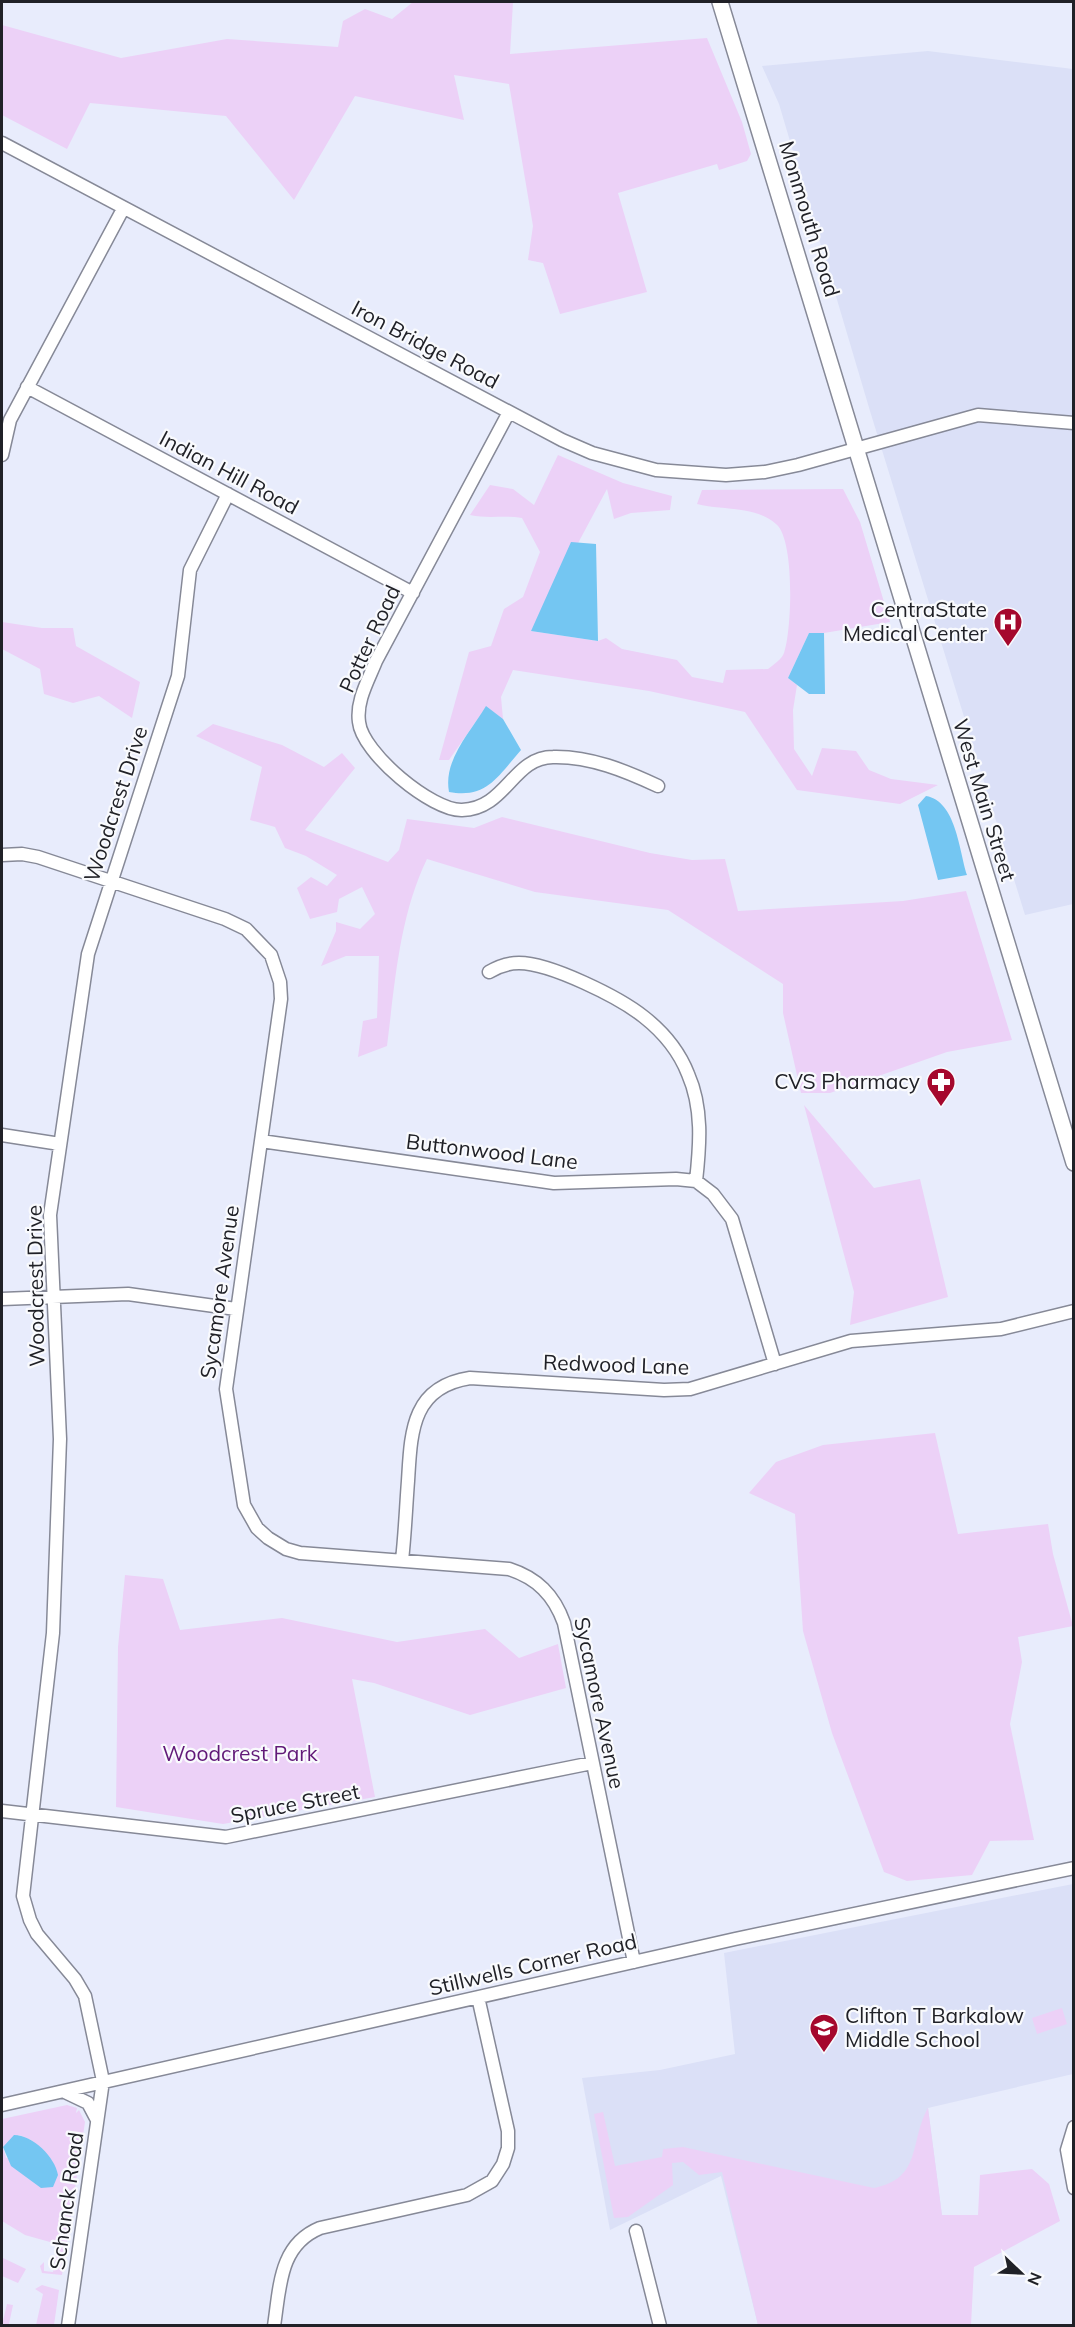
<svg xmlns="http://www.w3.org/2000/svg" width="1075" height="2327" font-family="Mulish,sans-serif">
	<rect width="100%" height="100%" fill="#e8ecfc"/>
	<path fill="#dbe0f7" d="M928 51 1073 69V904L1025 915 870 411 779 104 762 66Z
		M1073 1884V2074L928 2108 942 2216 758 2325 721 2176 610 2230 582 2078 660 2070 735 2054 724 1953Z"/>
	<path fill="#ecd1f7" fill-rule="evenodd" d="M413 2H513L510 54 707 38 742 122 751 154 747 161 719 170 717 164 618 193 647 292 560 314 543 263 528 260 533 226 509 84 454 75 464 120 355 96 294 200 226 116 90 103 67 149 2 115V25L121 58 227 39 338 47 343 21 365 9 392 19Z
		M558 455 623 483 672 496 670 510 631 513 614 519 607 489 531 631 598 641 606 638 622 649 677 660 692 677 723 683 726 670 768 669C773 665 782 659 784 653 792 630 795 539 776 524 754 505 724 511 697 504L702 490 843 489 860 522 890 622 824 633H809L788 678 797 685 793 710 794 749 812 776 822 748 856 751 869 770 891 779 938 785 900 804 797 790 745 712 649 691 513 670 501 697 503 719 486 707 449 760H439L469 652 491 646 504 609 523 597 540 552 522 518C504 515 488 519 470 515L490 485 513 489 534 505Z
		M2 622 42 628H73L76 646 140 682 132 718 99 696 73 703 44 694 40 669 2 649Z
		M213 724 282 745 324 767 342 753 355 768 305 830 388 862 399 850 407 819 474 828 502 817 650 853 692 860 725 859 738 911 903 901 966 891 1012 1040 947 1052 830 1093H801L783 1013V984L668 910 535 892 427 859C399 917 395 983 387 1046L358 1057 363 1021 377 1018 379 956H346L321 966 336 931V922L360 929 375 914 362 887 339 899 337 912 310 919 297 888 311 877 327 886 337 875 306 856 285 848 275 827 250 820 262 767 196 736Z
		M804 1105 874 1188 920 1179 948 1297 850 1325 854 1292Z
		M935 1433 958 1534 1048 1524 1053 1554 1073 1626 1018 1637 1022 1662 1010 1724 1034 1840 990 1841 972 1875 907 1881 884 1872 832 1733 803 1631 795 1514 749 1493 776 1462 823 1445Z
		M125 1575 163 1579 180 1630 282 1618 397 1642 485 1629 519 1658 558 1644 566 1688 470 1715 374 1683 352 1679 375 1797 223 1824 116 1807 118 1647Z
		M1062 2008 1067 2024 1037 2034 1032 2018Z
		M67 2105 77 2108 76 2113 79 2110 85 2122 62 2275 42 2273 40 2266 44 2262V2271L53 2272 57 2244 25 2235 2 2221V2119ZM19 2135 31 2140 47 2155 6 2158 3 2147Z
		M928 2108 942 2215H978L980 2175 1032 2169 1049 2184 1060 2221 974 2267 971 2325H758L722 2172 699 2175 683 2162 672 2163 673 2185 628 2217 614 2218 594 2114 603 2112 615 2166 662 2157 663 2149 683 2147 874 2188C923 2178 909 2141 928 2108Z
		M3 2258 26 2269 18 2283 2 2276Z
		M42 2285 59 2290 54 2325H36L43 2294 35 2289Z
		M7 2304 13 2305 9 2324 12 2325H2Z"/>
	<path fill="#74c6f2" d="M571 542 596 544 598 641 531 631Z
		M809 633H824L825 694H809L788 678Z
		M486 706 503 719 521 750C498 776 487 799 449 792 443 760 470 733 486 706Z
		M926 796C956 801 959 850 967 875L938 880 918 805Z
		M14 2135C33 2135 55 2157 58 2175L53 2187 41 2188 11 2166 3 2147Z"/>
	<g fill="none" stroke-linecap="round" stroke-linejoin="round">
		<g stroke="#868997" stroke-width="15">
			<path id="minor" d="M2 143 562 440 592 453 656 470 726 475 765 472 798 465 978 415 1074 423
				M27 387 413 593
				M509 412 376 661C368 681 356 701 359 722 362 753 432 811 462 810 506 809 513 757 553 757 590 756 626 771 658 786
				M2 455 10 420 123 209
				M2 855 22 854 38 857 225 919 246 929 271 955 280 982 281 999 226 1389 244 1505 257 1528 268 1538 286 1549 300 1553 509 1569C537 1578 554 1595 564 1623L634 1962
				M489 972C499 966 508 963 519 963 550 963 619 997 644 1017 663 1032 679 1051 688 1074 703 1108 700 1145 696 1181
				M2 1135 60 1144
				M261 1141 554 1183 676 1179 696 1181 713 1194 732 1219 775 1364
				M2 1299 128 1294 236 1309
				M402 1560C405 1534 406 1507 408 1481 411 1433 411 1387 470 1378L664 1390 690 1389 851 1341 1001 1329 1074 1311
				M2 1811 226 1837 592 1763
				M65 2092 88 2103 97 2120
				M2 2105 735 1939 1074 1868
				M1074 2127 1067 2150 1074 2188
				M636 2231 660 2326
				M68 2326 103 2081 85 1996 75 1979 37 1934 30 1920 23 1896 53 1633 60 1439 50 1215 88 954 178 676 190 570 228 494
				M274 2326C280 2287 279 2245 320 2228L467 2195 492 2181 503 2164 508 2148V2131L478 1997"/>
		</g>
		<g stroke="#868997" stroke-width="18">
			<path id="major" d="M720 2 1074 1163"/>
		</g>
		<use href="#minor" stroke="#fff" stroke-width="12"/>
		<use href="#major" stroke="#fff" stroke-width="15"/>
	</g>
	<defs>
		<g id="hospital-pin" transform="scale(1.5)"><path d="M0 17L-7.5 6A9.5 9.5 0 1 1 7.5 6Z" fill="#a5082d" stroke="#f9fafd"/><path d="M-5-5h3v3.5h4V-5h3V5h-3V1.5h-4V5h-3Z" fill="#fff"/></g>
		<g id="pharmacy-pin" transform="scale(1.5)"><path d="M0 17L-7.5 6A9.5 9.5 0 1 1 7.5 6Z" fill="#a5082d" stroke="#f9fafd"/><path d="M-2-6h4v4h4v4h-4v4h-4v-4h-4v-4h4Z" fill="#fff"/></g>
		<g id="school-pin" transform="scale(1.5)"><path d="M0 17L-7.5 6A9.5 9.5 0 1 1 7.5 6Z" fill="#a5082d" stroke="#f9fafd"/><path d="M0-5L7-2L0 1L-7-2ZM-4 1L0 2.5L4 1V4Q0 6-4 4Z" fill="#fff"/></g>
	</defs>
	<g fill-rule="evenodd">
		<use href="#hospital-pin" x="1008" y="622"/>
		<use href="#pharmacy-pin" x="941" y="1082"/>
		<use href="#school-pin" x="824" y="2028"/>
	</g>
	<g text-anchor="middle" stroke-width="4.5" stroke-linejoin="round" paint-order="stroke">
		<g font-size="21" fill="#202127" stroke="#f9fafd">
			<text transform="translate(809 219) rotate(73)" y="7">Monmouth Road</text>
			<text transform="translate(425 345) rotate(28)" y="7">Iron Bridge Road</text>
			<text transform="translate(229 473) rotate(28)" y="7">Indian Hill Road</text>
			<text transform="translate(370 639) rotate(-65)" y="7">Potter Road</text>
			<text transform="translate(984 800) rotate(73)" y="7">West Main Street</text>
			<text transform="translate(116 804) rotate(-72)" y="7">Woodcrest Drive</text>
			<text transform="translate(492 1152) rotate(7)" y="7">Buttonwood Lane</text>
			<text transform="translate(36 1286) rotate(-91)" y="7">Woodcrest Drive</text>
			<text transform="translate(220 1292) rotate(-82)" y="7">Sycamore Avenue</text>
			<text transform="translate(616 1365) rotate(2)" y="7">Redwood Lane</text>
			<text transform="translate(599 1703) rotate(78)" y="7">Sycamore Avenue</text>
			<text transform="translate(295 1804) rotate(-11)" y="7">Spruce Street</text>
			<text transform="translate(533 1965) rotate(-13)" y="7">Stillwells Corner Road</text>
			<text transform="translate(67 2201) rotate(-82)" y="7">Schanck Road</text>
		</g>
		<g font-size="21" fill="#202127" stroke="#f9fafd" text-anchor="end">
			<text x="987" y="617">CentraState<tspan x="987" dy="24">Medical Center</tspan></text>
			<text x="920" y="1089">CVS Pharmacy</text>
			<text x="845" y="2023" text-anchor="start">Clifton T Barkalow<tspan x="845" dy="24">Middle School</tspan></text>
		</g>
		<g font-size="21" fill="#611978" stroke="#f9fafd">
			<text x="240" y="1761">Woodcrest Park</text>
		</g>
	</g>
	<rect width="1075" height="2327" fill="none" stroke="#202127" stroke-width="6"/>
	<g transform="translate(1021 2273) rotate(113)" stroke="#f9fafd" stroke-width="4.5" paint-order="stroke">
	<path d="M0-4.5L10 22L0 15L-10 22Z" fill="#202127"/>
	<text y="-9" font-size="16" font-weight="bold" text-anchor="middle" fill="#202127">N</text>
	</g>
</svg>
